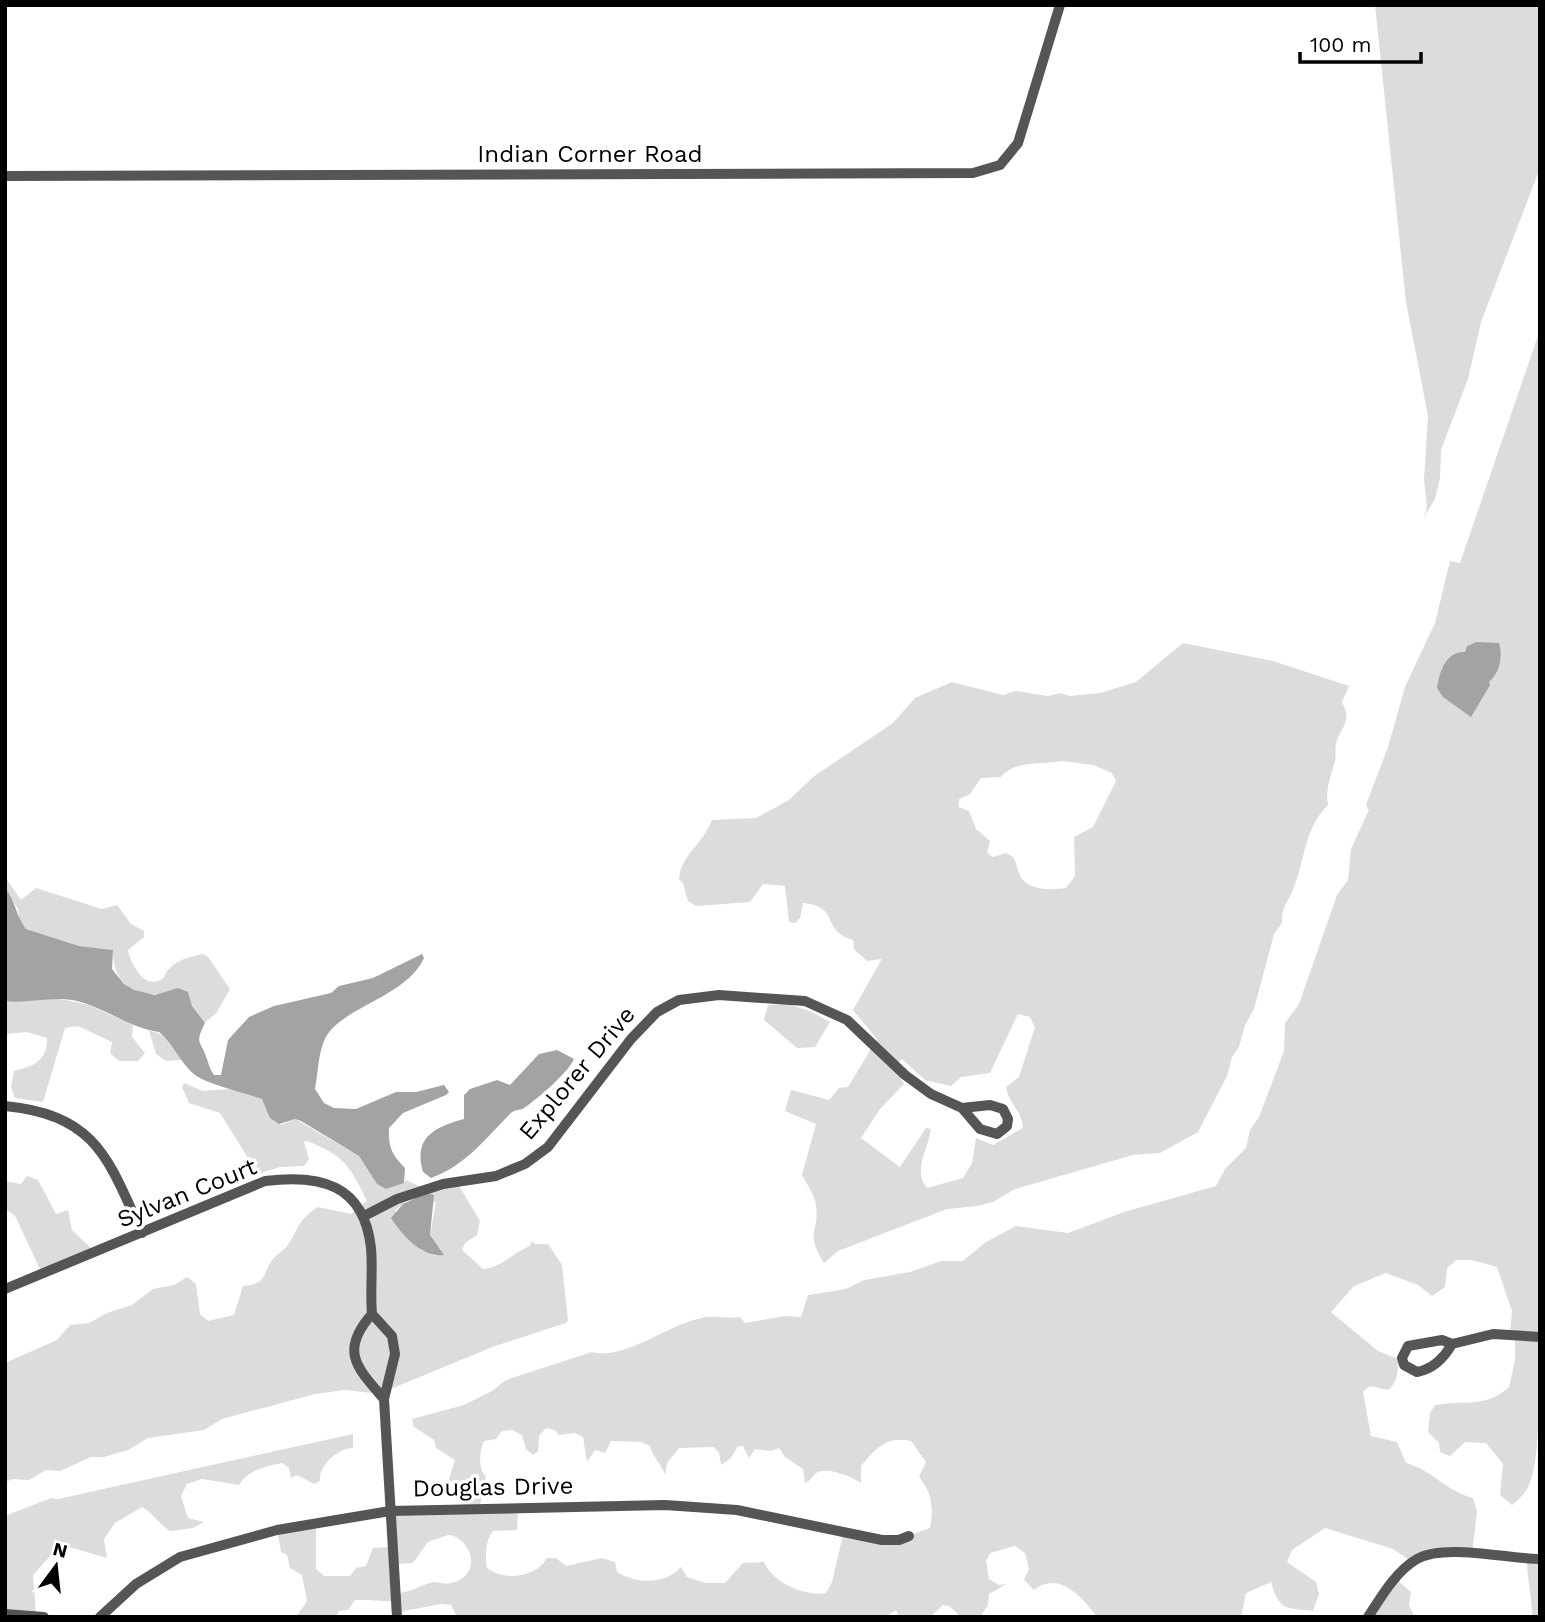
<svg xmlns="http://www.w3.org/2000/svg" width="1545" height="1622" font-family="'Work Sans',sans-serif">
	<rect width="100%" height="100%" fill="#fff"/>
	<path fill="#dcdcdc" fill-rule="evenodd" d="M1375 5H1540V168L1481 322 1468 379 1441 450 1440 478 1435 499 1424 517 1427 507 1424 480 1428 416 1406 302Z
		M1540 330V1348C1536 1385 1543 1452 1529 1485 1526 1493 1518 1500 1512 1505L1500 1495 1503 1464 1486 1443 1465 1442 1450 1456 1440 1452 1439 1443 1428 1432 1430 1413 1435 1405C1464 1400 1487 1408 1509 1387L1515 1360V1335L1510 1333 1512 1311 1497 1267 1472 1260H1456L1447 1268 1445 1287 1432 1296 1418 1285 1386 1273 1354 1286 1331 1312 1378 1351 1398 1359C1399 1369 1397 1384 1388 1390L1370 1386 1363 1392 1371 1436 1397 1442 1406 1463C1432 1470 1448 1492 1473 1498L1477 1512 1472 1553 1441 1552 1411 1561 1393 1549 1325 1528 1292 1550 1287 1562 1316 1582 1319 1594 1313 1611C1287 1607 1280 1613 1271 1582L1246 1593 1241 1617H1097C1083 1598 1059 1570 1034 1590L1024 1580 1029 1569 1025 1553 1015 1546 990 1553 986 1561 989 1579 999 1585 1006 1584 989 1594 988 1605 980 1617H961L949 1606 943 1605 930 1617H899L896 1610 885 1617H457L451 1605 441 1604 399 1612 395 1601C381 1602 369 1599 355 1600L348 1610 339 1611 336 1617H296L307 1601 302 1575 290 1568 287 1555 281 1552 278 1535 316 1526V1569L324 1576H350L356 1568 366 1566 373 1548 390 1547V1514L462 1510 464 1492 448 1482 455 1460 436 1448 434 1440 414 1427 412 1419 464 1405 492 1391 506 1380 592 1352C625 1361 668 1324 702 1318 714 1315 727 1319 740 1317L745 1323 785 1316 801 1317 808 1295 846 1289 864 1280 910 1272 941 1261H963L986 1242 1016 1226 1068 1233 1124 1212 1216 1186 1225 1169 1246 1148 1250 1130 1259 1117 1284 1051 1285 1023 1299 1004 1337 895 1348 880 1351 849 1369 810 1366 805 1388 747 1405 687 1435 623 1450 561 1460 563ZM1476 642 1489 682 1452 701 1467 646ZM546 1428 555 1430 559 1435 575 1433 583 1437 587 1462 595 1450 605 1453 611 1441 641 1442 650 1446C653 1458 661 1463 665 1475L667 1463 679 1448 713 1447 719 1452 721 1465 731 1458 738 1446H743L749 1458 755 1449 771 1451 779 1448 785 1457 803 1469 805 1483C812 1480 812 1475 818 1472 829 1467 853 1477 861 1483V1466C876 1448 887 1436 911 1441L926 1462 919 1477C932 1493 934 1508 930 1528L891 1542 843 1535 832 1582 826 1593C805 1597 772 1582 764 1562L743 1563 725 1583H706L687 1577 681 1567C665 1585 636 1584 617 1572L615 1562 602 1558 566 1566 556 1558H547C537 1577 505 1582 487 1568 485 1556 485 1541 493 1531L517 1530 518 1512 479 1510 486 1477C478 1469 479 1451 484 1441L496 1439 502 1431 512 1430 522 1435 526 1449 533 1455 538 1451 539 1436ZM448 1535C456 1535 461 1540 466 1546 477 1561 470 1579 451 1583 445 1585 439 1582 434 1582 422 1584 413 1592 397 1593L395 1564 413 1563 428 1542Z
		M1183 643 1273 661 1349 686 1342 702C1353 724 1340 726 1336 744 1335 749 1336 755 1335 761 1331 776 1325 789 1328 805 1305 827 1305 859 1294 887 1289 902 1281 906 1282 923L1274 934 1254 1009 1245 1025 1239 1047 1232 1057 1227 1076 1198 1132 1160 1153 1133 1155 1015 1189 993 1202 977 1206 947 1209 838 1251 824 1263C804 1231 820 1232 816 1205 814 1193 807 1185 802 1175L816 1124 785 1111 791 1090 829 1100 839 1088 848 1087 877 1039 853 1010 882 959 867 961 854 949 853 940C819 929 842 907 803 903L800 918 795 923 789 922 785 886 763 884 750 902 696 906 688 901 683 883 679 879C681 855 702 845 712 820L756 818 789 800 813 777 893 723 915 698 952 682 1003 695 1016 691 1048 696 1060 693 1070 696 1100 693 1136 682ZM1062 761 1093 765 1112 773 1116 781 1093 827 1074 837 1075 876 1066 888C1052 890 1032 891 1022 879 1018 874 1017 863 1013 857L1006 853 992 857 987 852 990 841 976 829 969 811 959 807V799L970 794 981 778 1001 777C1014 760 1042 765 1062 761ZM1018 1014 1030 1017 1035 1027 1019 1077 1006 1087C1008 1102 1022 1111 1023 1128L993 1145 976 1138 972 1163 963 1178 927 1188C912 1170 929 1147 931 1129L926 1128 900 1167 861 1138 880 1109 904 1084 894 1066 902 1059 925 1080 951 1086 961 1077 990 1073Z
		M5 877 21 900 36 888 102 909 117 905 131 924 144 931V937L128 950C130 962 144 991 162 979 165 977 165 973 168 970 178 959 189 957 203 954L208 957 230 989 217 1012 205 1023 178 988C144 1004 112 989 113 950L79 946 26 929 20 923 18 909 5 888Z
		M56 998 89 1005 133 1025 132 1037 145 1053 138 1061H119L110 1053 112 1042 78 1026 65 1028 43 1102 15 1098 11 1087 14 1071C34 1066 47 1061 47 1038L27 1032 5 1034V1001Z
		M787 1004 810 1011 830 1022 815 1047 797 1048 764 1020 768 1005Z
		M149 1031C167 1033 173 1046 182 1060L166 1061 156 1054Z
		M184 1083 203 1091 230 1089 263 1099 281 1125 295 1119 359 1156 377 1184 404 1183 406 1180 423 1188 458 1184 480 1221 477 1235 465 1243 462 1250 483 1269C503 1267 512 1253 530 1246L532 1241 535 1244H548L562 1265 568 1320 566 1323 495 1346 393 1388 372 1393 345 1390 315 1394 222 1419 204 1430 148 1438 128 1450 104 1457H91L60 1471 46 1470 29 1480 13 1479 5 1482V1363L57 1340 70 1325 89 1323 107 1313 132 1305 153 1289 174 1285 187 1277 196 1284 200 1314 208 1321 234 1315 243 1286C267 1284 262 1275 272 1260 276 1254 284 1251 288 1245 300 1226 298 1220 318 1207L351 1214 367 1201C350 1166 345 1156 307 1141L304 1142 309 1159 304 1166 280 1167 258 1174 220 1113 189 1103 182 1087ZM410 1199 436 1202 430 1235 436 1256 421 1250 395 1210Z
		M27 1176 38 1180 56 1214 68 1210 72 1230 94 1251 40 1269 15 1216 5 1209V1181L21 1184Z
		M353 1434V1448C338 1448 318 1466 320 1481L314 1484 297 1475 291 1478 289 1468 282 1463C266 1466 248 1470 239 1485L202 1479 187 1484 181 1496 188 1518 204 1522 193 1528 170 1531C159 1524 153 1513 142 1507L115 1523 104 1539 107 1558 69 1547 51 1555 33 1575 36 1614 49 1617H5V1516L51 1498 58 1499Z
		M1540 1558V1617H1532C1532 1595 1527 1581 1527 1559Z
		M1396 1579 1411 1592 1409 1606 1415 1617H1368Z"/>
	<path fill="#a3a3a3" d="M1476 642 1499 643C1503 656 1500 673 1489 682L1490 685 1471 717 1443 697 1437 688C1440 671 1445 652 1465 652L1467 646Z
		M5 888C16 901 16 917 26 929L79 946 113 950 112 969 124 984 134 990 155 995 178 988 188 992 192 1006 205 1023C194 1045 201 1040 207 1059 209 1065 210 1069 214 1075H221L228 1040 249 1017 274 1006 331 993 339 986 373 978 422 954 424 958C405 999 338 1007 324 1041 318 1056 318 1073 315 1089L324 1103 334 1108 356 1109 396 1092H416L444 1085 449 1092 446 1095 403 1113 389 1128C388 1147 392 1155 405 1168L404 1183 386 1189 377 1184 359 1156 301 1121 295 1119 279 1124 270 1118 262 1099C247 1094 205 1083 195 1075 180 1063 174 1044 159 1032 129 1028 106 1008 77 1001 53 995 29 1004 5 1001Z
		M557 1050 574 1059C569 1072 536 1100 524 1108 519 1111 514 1109 510 1114 485 1139 465 1166 431 1178L423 1172C413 1138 434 1127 464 1119V1095L470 1089 497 1080 510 1085 539 1054Z
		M427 1193 434 1195 430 1235 444 1255C422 1258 402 1235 391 1218L403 1204Z"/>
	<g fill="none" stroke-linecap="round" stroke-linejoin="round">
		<path stroke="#555" stroke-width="10" d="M5 176 973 173 1000 165 1018 143 1060 5
			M5 1106C97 1115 108 1159 142 1233
			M364 1216 397 1199 443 1184 496 1176 525 1164 548 1147 631 1039 657 1012 679 1000 719 995 805 1001 847 1020 905 1075 931 1094 962 1108 980 1129 997 1134 1007 1126 1008 1119 1003 1109 990 1105 962 1108
			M5 1289 265 1181C320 1174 364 1184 371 1248 373 1270 370 1292 372 1314L392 1336 395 1354 384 1399 397 1617
			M372 1314C339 1351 357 1368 384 1399
			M1442 1340 1452 1344C1444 1358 1433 1369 1417 1372L1404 1365 1402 1358 1408 1346Z
			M1452 1344 1493 1334 1540 1337
			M5 1614 44 1617
			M100 1617 136 1584 180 1557 277 1530 390 1511 665 1505 737 1510 882 1540H899L909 1536
			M1368 1617C1381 1597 1396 1571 1417 1559 1445 1543 1507 1559 1540 1559"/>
	</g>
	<g text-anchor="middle" stroke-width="7" stroke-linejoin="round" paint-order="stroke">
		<g font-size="24" fill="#000" stroke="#fff">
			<text x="590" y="162">Indian Corner Road</text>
			<text transform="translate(577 1073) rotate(-50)" y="8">Explorer Drive</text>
			<text transform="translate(187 1193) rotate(-22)" y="8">Sylvan Court</text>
			<text transform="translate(493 1487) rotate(-1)" y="8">Douglas Drive</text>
		</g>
	</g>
	<rect width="1545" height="1622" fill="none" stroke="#000000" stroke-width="14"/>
	<g transform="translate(56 1566) rotate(15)" stroke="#ffffff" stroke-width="5" paint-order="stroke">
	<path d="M0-5L12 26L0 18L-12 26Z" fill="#000000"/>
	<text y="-10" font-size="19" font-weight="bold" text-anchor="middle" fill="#000000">N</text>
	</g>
	<path d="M1300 52v10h121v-10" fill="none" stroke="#000000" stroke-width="3.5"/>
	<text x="1310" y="52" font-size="21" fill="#000000" stroke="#ffffff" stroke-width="5" paint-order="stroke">100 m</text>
</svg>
